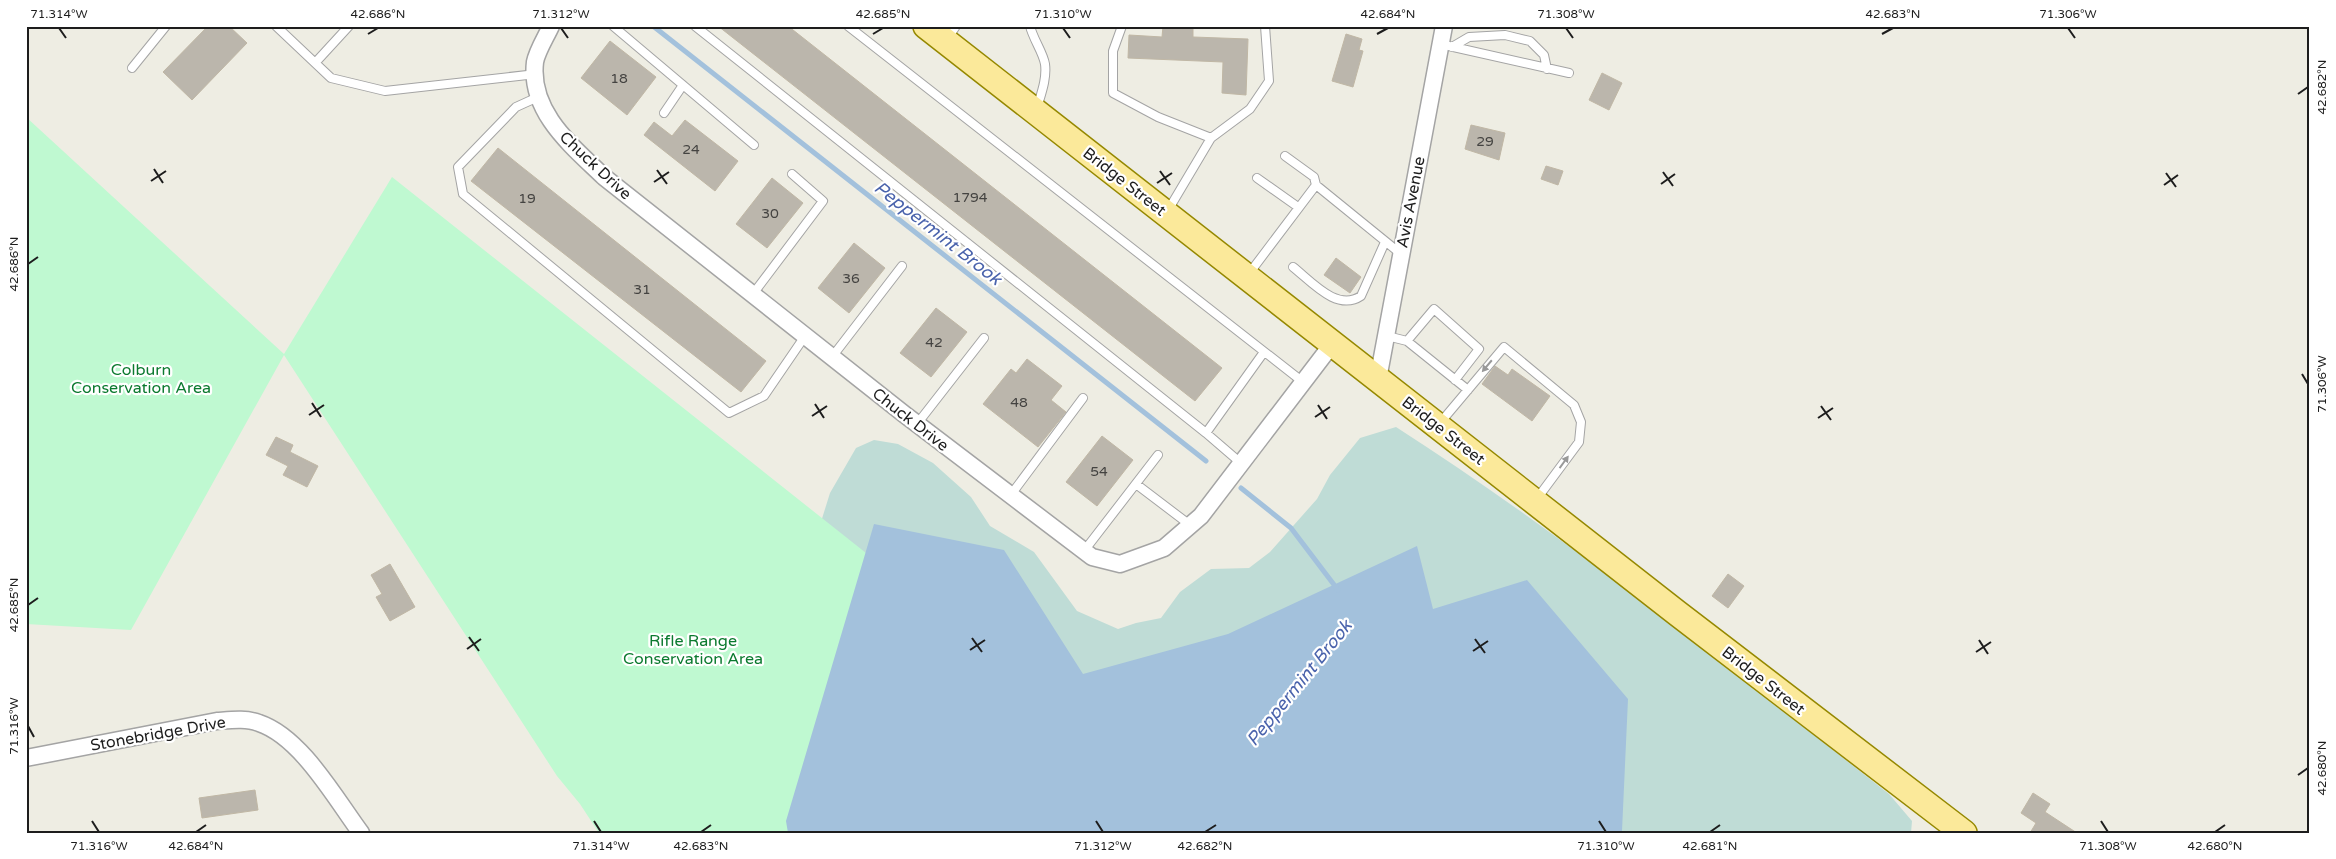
<svg xmlns="http://www.w3.org/2000/svg" width="2336" height="859" font-family="'Varela Round',sans-serif">
	<rect width="100%" height="100%" fill="#eeede3"/>
	<path fill="#bfdcd6" d="M1396 427C1568 537 1728 668 1889 794L1912 821 1911 833H779L815 541 830 493 856 448 874 440 898 444 933 463 971 497 990 526 1034 552 1077 611 1118 629 1136 623 1161 618 1180 592 1211 569 1249 568 1270 552 1317 499 1330 475 1360 438Z"/>
	<path fill="#bff9d1" d="M26 117 284 354 392 177 1219 833H599L580 804 557 776 284 355 131 630 26 624Z"/>
	<path fill="#a3c1dc" d="M874 524 1004 550 1083 674 1228 634 1417 546 1433 609 1527 580 1628 699 1622 831 1636 833H788L786 821Z"/>
	<g fill="none" stroke-linecap="round" stroke-linejoin="round">
		<path stroke="#a3c1dc" stroke-width="5" d="M653 26 1206 461
			M1241 488 1291 528 1338 590"/>
	</g>
	<path fill="#bbb6ac" stroke="#c0b7a5" d="M208 26H229L247 43 192 100 163 72Z
		M718 26H788L1222 368 1195 401Z
		M1163 26H1193V37L1248 39 1246 95 1222 93 1223 62 1128 58 1129 35 1162 37Z
		M1346 34 1362 39 1359 50 1363 51 1353 87 1332 81Z
		M610 41 656 77 627 115 581 78Z
		M1602 73 1622 83 1609 110 1589 100Z
		M685 120 738 161 715 191 644 135 654 122 672 136Z
		M1471 125 1505 133 1499 160 1465 149Z
		M498 148 766 361 741 392 471 181Z
		M1546 166 1563 171 1558 185 1541 179Z
		M772 178 803 203 767 248 736 224Z
		M854 243 885 268 849 313 818 288Z
		M1336 258 1361 277 1350 293 1324 275Z
		M936 308 967 332 931 377 900 353Z
		M1027 359 1062 386 1051 400 1066 412 1038 447 983 404 1011 369 1016 373Z
		M1495 366 1508 375 1512 369 1550 396 1532 421 1482 384Z
		M1102 436 1133 460 1097 506 1066 482Z
		M276 437 293 445 290 452 318 466 307 487 283 475 288 466 266 455Z
		M390 564 415 607 390 621 376 597 382 594 371 575Z
		M1728 574 1744 586 1728 608 1712 596Z
		M255 790 258 810 202 818 199 798Z
		M2033 793 2050 804 2045 812 2077 833H2030L2036 823 2021 813Z"/>
	<g fill="none" stroke-linecap="round" stroke-linejoin="round">
		<g stroke="#a4a4a4" stroke-width="10">
			<path id="service" d="M276 26 331 78 385 91 536 74
				M613 26 754 145
				M695 26 1206 433 1242 464
				M848 26 1303 382
				M1030 26C1033 39 1043 52 1045 64 1047 79 1041 94 1037 108
				M1122 26 1113 51V93L1158 117 1211 138
				M948 38 956 26
				M1440 44 1569 73
				M1452 47 1469 37 1505 35 1530 41 1544 55 1547 69
				M315 63 349 26
				M132 68 166 26
				M538 97 516 107 458 167 463 194 729 413 764 396 805 336
				M664 113 683 85
				M1285 156 1314 177 1316 185
				M1257 178 1298 207
				M1167 212 1211 138 1250 109 1269 81 1265 26
				M1293 267C1312 282 1337 312 1361 296L1385 242
				M1248 275 1316 185 1401 254
				M753 294 823 201 792 174
				M1387 336 1407 341 1468 390
				M1407 341 1434 309 1479 349 1455 380
				M832 357 902 266
				M1440 423 1504 347 1574 405 1581 422 1579 442 1536 500
				M917 424 984 338
				M1206 433 1264 352
				M1136 484 1190 525
				M1010 496 1083 398
				M1084 551 1158 455"/>
		</g>
		<g stroke="#a4a4a4" stroke-width="19">
			<path id="minor" d="M551 26C546 37 537 51 535 62 529 112 572 146 604 177L904 414 1092 557 1120 564 1164 548 1201 516 1333 343
				M1378 379 1444 26
				M26 758 217 721C231 720 246 718 259 723 301 737 335 798 361 833"/>
		</g>
		<g stroke="#958800" stroke-width="28">
			<path id="primary" d="M926 26 1677 613 1964 833"/>
		</g>
		<use href="#service" stroke="#fff" stroke-width="8"/>
		<use href="#minor" stroke="#fff" stroke-width="16"/>
		<use href="#primary" stroke="#fbe99a" stroke-width="25"/>
	</g>
	<defs><path id="oneway-solid" d="M-6-.8H1V-3.2L6.5 0L1 3.2V.8H-6Z" transform="scale(1.25)"/></defs>
	<g fill="#999">
		<use href="#oneway-solid" transform="translate(1487 366) rotate(130)"/>
		<use href="#oneway-solid" transform="translate(1564 462) rotate(-54)"/>
	</g>
	<path fill="none" stroke="#1d1d1d" stroke-width="2" d="M59 28 66 38M561 28 568 38M1063 28 1070 38M1566 28 1573 38M2068 28 2075 38M368 34 378 28M873 34 883 28M1377 34 1388 28M1882 34 1893 28M2298 94 2308 87M154 169 163 183M657 170 667 184M1160 171 1170 185M1663 172 1673 186M2166 173 2176 187M151 181 166 171M654 182 669 172M1157 183 1172 173M1661 184 1675 174M2164 185 2178 175M28 264 38 257M2302 374 2308 384M312 403 321 417M815 404 824 418M1318 405 1327 419M1821 406 1831 420M309 415 324 405M812 416 827 406M1315 417 1330 407M1818 418 1833 408M28 605 38 598M469 637 479 651M972 638 982 652M1475 639 1485 653M1979 640 1988 654M467 649 481 639M970 650 985 640M1473 651 1488 641M1976 652 1991 642M28 726 34 737M2298 775 2308 768M92 821 99 832M594 821 601 832M1096 821 1103 832M1599 821 1606 832M2101 821 2108 832M196 832 206 825M701 832 711 825M1205 832 1216 825M1710 832 1720 825M2215 832 2225 825"/>
	<g text-anchor="middle" stroke-width="4.5" stroke-linejoin="round" paint-order="stroke">
		<g font-size="14" fill="#444341">
			<text x="619" y="83">18</text>
			<text x="1485" y="146">29</text>
			<text x="691" y="154">24</text>
			<text x="970" y="202">1794</text>
			<text x="527" y="203">19</text>
			<text x="770" y="218">30</text>
			<text x="851" y="283">36</text>
			<text x="642" y="294">31</text>
			<text x="934" y="347">42</text>
			<text x="1019" y="407">48</text>
			<text x="1099" y="476">54</text>
		</g>
		<g font-size="16" fill="#1d1d1d" stroke="#fff">
			<text transform="translate(596 165) rotate(43)" y="6">Chuck Drive</text>
			<text transform="translate(1125 181) rotate(38)" y="6">Bridge Street</text>
			<text transform="translate(1410 202) rotate(-79)" y="6">Avis Avenue</text>
			<text transform="translate(911 419) rotate(38)" y="6">Chuck Drive</text>
			<text transform="translate(1444 430) rotate(38)" y="6">Bridge Street</text>
			<text transform="translate(1764 680) rotate(38)" y="6">Bridge Street</text>
			<text transform="translate(158 733) rotate(-10)" y="6">Stonebridge Drive</text>
		</g>
		<g font-size="16" fill="#0b7a2f" stroke="#fff">
			<text x="141" y="375">Colburn<tspan x="141" dy="18">Conservation Area</tspan></text>
			<text x="693" y="646">Rifle Range<tspan x="693" dy="18">Conservation Area</tspan></text>
		</g>
		<g font-size="18" font-style="italic" fill="#4a63ac" stroke="#fff">
			<text transform="translate(938 233) rotate(38)" y="6">Peppermint Brook</text>
			<text transform="translate(1299 683) rotate(-51)" y="6">Peppermint Brook</text>
		</g>
	</g>
	<rect width="2336" height="859" fill="none" stroke="#ffffff" stroke-width="55"/>
	<rect x="28" y="28" width="2280" height="804" fill="none" stroke="#1d1d1d" stroke-width="2"/>
	<g font-size="12" text-anchor="middle" fill="#1d1d1d">
		<text x="59" y="18">71.314°W</text>
		<text x="378" y="18">42.686°N</text>
		<text x="561" y="18">71.312°W</text>
		<text x="883" y="18">42.685°N</text>
		<text x="1063" y="18">71.310°W</text>
		<text x="1388" y="18">42.684°N</text>
		<text x="1566" y="18">71.308°W</text>
		<text x="1893" y="18">42.683°N</text>
		<text x="2068" y="18">71.306°W</text>
		<text transform="translate(2322 87) rotate(-90)" y="4">42.682°N</text>
		<text transform="translate(14 264) rotate(-90)" y="4">42.686°N</text>
		<text transform="translate(2322 384) rotate(-90)" y="4">71.306°W</text>
		<text transform="translate(14 605) rotate(-90)" y="4">42.685°N</text>
		<text transform="translate(14 726) rotate(-90)" y="4">71.316°W</text>
		<text transform="translate(2322 768) rotate(-90)" y="4">42.680°N</text>
		<text x="99" y="850">71.316°W</text>
		<text x="196" y="850">42.684°N</text>
		<text x="601" y="850">71.314°W</text>
		<text x="701" y="850">42.683°N</text>
		<text x="1103" y="850">71.312°W</text>
		<text x="1205" y="850">42.682°N</text>
		<text x="1606" y="850">71.310°W</text>
		<text x="1710" y="850">42.681°N</text>
		<text x="2108" y="850">71.308°W</text>
		<text x="2215" y="850">42.680°N</text>
	</g>
</svg>
